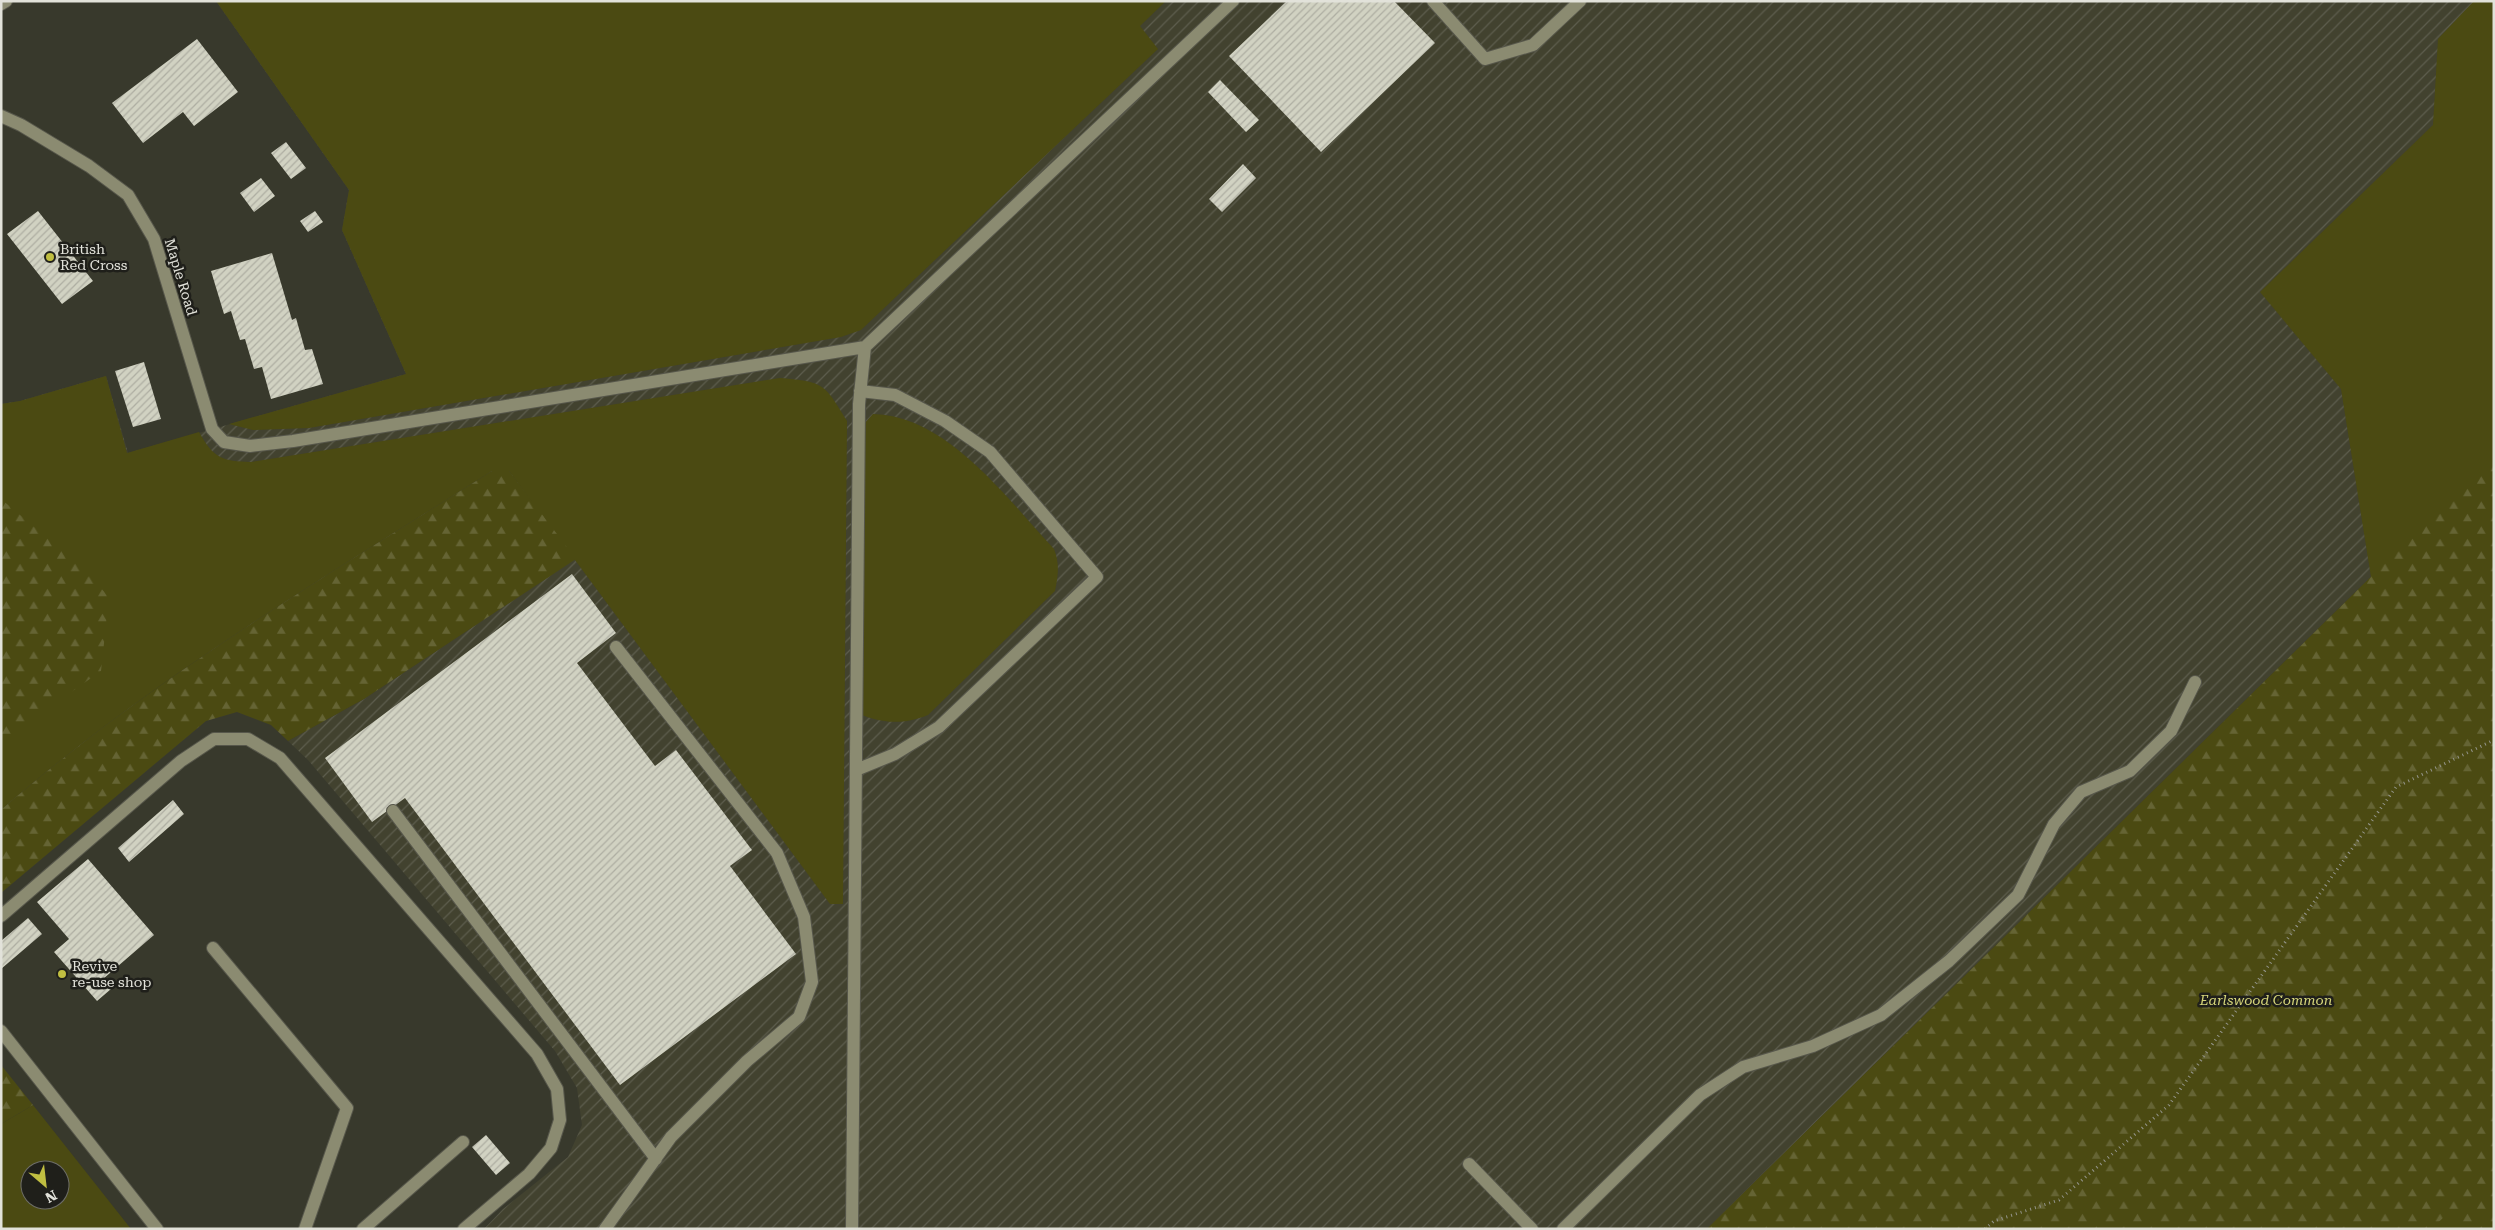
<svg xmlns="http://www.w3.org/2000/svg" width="2495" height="1230" font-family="'Roboto Serif',serif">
	<defs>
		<pattern id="industrial-furrows" width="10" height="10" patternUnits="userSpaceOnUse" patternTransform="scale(1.25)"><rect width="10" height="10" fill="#42422f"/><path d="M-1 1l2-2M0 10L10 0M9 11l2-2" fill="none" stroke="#5d5d4d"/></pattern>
		<pattern id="forest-firs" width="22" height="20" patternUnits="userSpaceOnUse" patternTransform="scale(1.25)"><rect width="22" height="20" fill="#4b4a12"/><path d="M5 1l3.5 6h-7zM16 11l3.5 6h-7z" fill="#656434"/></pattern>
		<pattern id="building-hatch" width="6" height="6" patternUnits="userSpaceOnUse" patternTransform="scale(1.25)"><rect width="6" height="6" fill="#d1d2c2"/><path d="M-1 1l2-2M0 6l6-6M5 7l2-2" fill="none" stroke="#aeaea2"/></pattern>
	</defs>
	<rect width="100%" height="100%" fill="#38392c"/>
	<path fill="url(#industrial-furrows)" d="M216 1H2494V456L1707 1229H484L503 1209 568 1157 582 1125 577 1088 555 1051 308 760 288 741 364 699 575 559 492 471 169 678 39 778 1 810V404L20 401 106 376 128 453 406 374 342 230 349 190Z"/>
	<path fill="#4b4a12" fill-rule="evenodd" d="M216 1H1166L1140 26 1158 49 861 330 841 337 309 428 253 430 229 424 406 374 342 230 349 190Z
		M2474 1H2494V1229H1707L2371 577 2341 389 2260 292 2433 125 2438 39Z
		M106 376 127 453 199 432C214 459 222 461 251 462L780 378C824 382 824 383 847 421L843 904H830L509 471H492C324 578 151 679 1 810V404L20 401Z
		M873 414C947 415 1008 500 1054 549 1060 564 1058 576 1055 591L928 715C900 726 879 723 852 711L855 434Z
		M33 1105 131 1229H1V1124ZM30 1170H60V1200H30Z"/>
	<path fill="url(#forest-firs)" d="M2494 456V1229H2465L2444 1217 2431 1229H1707Z
		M492 471H509L576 559 364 699 288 741 271 725 237 712 206 721 1 893V810C151 679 324 578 492 471Z
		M1 499 80 565 109 597 101 671 1 742Z
		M1 1065 33 1105 1 1124Z"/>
	<path fill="url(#building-hatch)" d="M1287 1H1394L1435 43 1321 152 1229 56Z
		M197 39 238 92 194 126 183 112 143 143 112 103Z
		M1220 80 1259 120 1246 132 1208 92Z
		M286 142 306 168 291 179 271 153Z
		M1243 164 1256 178 1222 212 1209 199Z
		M261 178 275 196 254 212 240 193Z
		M38 211 93 281 62 304 7 234Z
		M315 211 323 222 308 232 300 221Z
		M272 253 292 320 296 318 305 350 312 349 323 384 271 399 262 367 254 369 245 339 240 340 231 311 224 314 211 271Z
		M144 362 161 419 133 427 115 371Z
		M572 574 616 633 577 663 655 766 676 750 752 850 730 866 796 954 620 1085 405 798 372 822 325 758Z
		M173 800 184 814 129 862 118 848Z
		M88 859 154 935 103 979 111 989 97 1001 54 952 69 939 37 902Z
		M28 918 42 934 1 969V941Z
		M486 1135 510 1163 496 1175 472 1147Z"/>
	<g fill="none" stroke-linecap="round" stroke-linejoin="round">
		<g stroke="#57574b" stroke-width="14">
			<path id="minor" d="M1433 1 1485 59 1533 45 1580 1
				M1 4 6 1
				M1 116 21 125 89 166 128 195 154 239 212 429 224 442 250 446 293 441 865 347
				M856 770 895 754 939 727 1097 577 990 452 945 421 895 395 860 391
				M393 811 656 1159
				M1 916 181 761 214 739H248L280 758 537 1054 557 1089 560 1120 551 1148 529 1174 464 1229
				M213 948 347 1108 305 1229
				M1 1031 157 1229
				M1469 1164 1532 1229
				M363 1229 463 1142
				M605 1229 671 1137 747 1061 799 1017 812 982 804 917 777 853 616 647
				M852 1229 859 404 865 347 1233 1
				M1563 1229 1700 1095 1743 1067 1813 1046 1881 1015 1949 961 2018 895 2054 824 2081 792 2130 771 2171 731 2195 682"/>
		</g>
		<path stroke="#94958b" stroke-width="3" stroke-dasharray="1 4" stroke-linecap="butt" d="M1985 1229 1994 1221 2059 1200 2169 1105 2396 787 2494 740"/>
		<use href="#minor" stroke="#8b8b71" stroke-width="12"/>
	</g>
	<g fill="#c0be41" stroke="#1f1f1a" stroke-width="2">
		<circle cx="50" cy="257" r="5"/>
		<circle cx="62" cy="974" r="5"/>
	</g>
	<g text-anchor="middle" stroke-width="5" stroke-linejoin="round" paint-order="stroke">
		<g font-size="14" fill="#e2e2da" stroke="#1f1f1a" text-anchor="start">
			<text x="60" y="254">British<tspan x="60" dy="16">Red Cross</tspan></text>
			<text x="72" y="971">Revive<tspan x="72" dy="16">re-use shop</tspan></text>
		</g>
		<g font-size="14" fill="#e2e2da" stroke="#1f1f1a">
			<text transform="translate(181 277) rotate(73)" y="5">Maple Road</text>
		</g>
		<g font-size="14" font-style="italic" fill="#d5d57a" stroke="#1f1f1a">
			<text x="2266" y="1005">Earlswood Common</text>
		</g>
	</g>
	<rect width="2495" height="1230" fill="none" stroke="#e2e2da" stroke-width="5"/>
	<g transform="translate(45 1185) rotate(152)"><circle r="24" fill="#1f1f1a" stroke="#6d6d67"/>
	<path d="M0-4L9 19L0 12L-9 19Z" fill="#c0be41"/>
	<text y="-8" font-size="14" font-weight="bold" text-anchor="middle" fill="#e2e2da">N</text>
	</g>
</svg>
